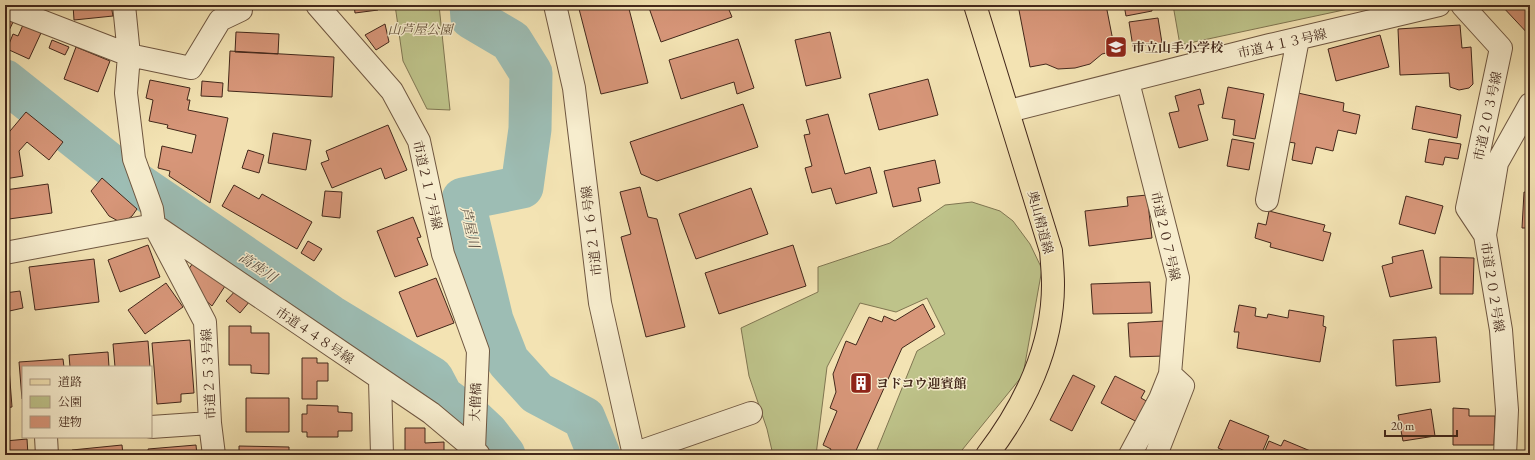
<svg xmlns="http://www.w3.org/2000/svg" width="1535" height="460" font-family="'EB Garamond','Noto Serif JP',serif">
	<rect width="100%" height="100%" fill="#f3e3b3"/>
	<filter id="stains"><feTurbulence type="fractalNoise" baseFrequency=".005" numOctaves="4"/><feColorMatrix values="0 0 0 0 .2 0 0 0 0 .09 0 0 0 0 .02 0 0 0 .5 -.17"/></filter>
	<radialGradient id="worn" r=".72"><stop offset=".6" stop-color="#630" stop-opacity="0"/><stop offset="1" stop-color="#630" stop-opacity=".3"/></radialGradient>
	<path fill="#bec38a" stroke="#807652" d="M395 5H439L450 110 427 109 403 61Z
		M1173 5H1367L1180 45Z
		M972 202 1000 211 1013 221 1030 244 1042 269 1023 375 958 455H875L917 351 945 334 927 298 896 312 860 303 827 367 816 455H773L767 429 749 376 741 328 818 292V267L890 243 945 205Z"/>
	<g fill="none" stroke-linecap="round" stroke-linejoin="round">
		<path stroke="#9dbdb4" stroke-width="43" d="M471 5 472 18 511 41 531 73 530 129 522 187 463 199 492 320 508 361 537 393 584 418 599 455
			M5 81 118 171 330 316 432 378 442 397 471 418 487 433 504 455"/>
	</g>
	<path fill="#d79679" stroke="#43281b" d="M73 5H111L113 16 74 20Z
		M354 5H377L378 10 355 13Z
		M578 5H628L648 83 601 94Z
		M648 5H727L732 17 661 42Z
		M1018 5H1106L1115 51 1102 54 1090 64 1075 68 1058 69 1046 64 1030 67Z
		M1124 5H1161L1162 6 1152 8V11L1126 16Z
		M1501 5H1530V36Z
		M5 16 14 20 5 39Z
		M1158 18 1162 43 1133 47 1129 22Z
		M385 24 389 42 376 50 365 35Z
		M23 25 41 33 29 59 7 49 13 34 18 36Z
		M1460 25 1462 48 1471 47 1473 84 1469 88 1459 90 1450 87 1449 73 1400 75 1398 29Z
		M236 32 279 34 278 54 235 52Z
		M830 32 841 78 806 86 795 40Z
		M1380 35 1389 67 1336 81 1328 49Z
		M738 39 754 88 737 94 734 82 681 99 669 60Z
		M52 40 69 47 65 55 49 48Z
		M76 47 110 61 98 92 64 79Z
		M230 51 334 57 332 97 228 91Z
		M928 79 938 115 879 130 869 94Z
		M150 80 190 88 187 100H190L188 110 228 118 210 203 169 176 170 171 158 168 162 146 192 153 196 135 167 128 168 125 149 121 153 100 146 98Z
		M202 81 223 83 222 97 201 96Z
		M1228 87 1264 94 1255 139 1233 135 1235 120 1222 118Z
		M1200 89 1204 104 1198 105 1208 140 1179 148 1169 113 1179 111 1175 96Z
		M1298 93 1344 103 1343 111 1360 115 1356 134 1338 130 1333 151 1316 147 1312 164 1292 160 1295 143 1288 142Z
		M743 104 758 147 657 181 641 174 630 142Z
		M1416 106 1461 115 1457 138 1412 129Z
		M26 112 63 142 49 160 27 142 19 151 23 176 5 179V137Z
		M828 114 845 174 870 167 877 193 836 204 831 188 812 193 805 168 812 166 804 135 810 134 806 120Z
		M388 125 407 170 385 179 381 168 332 188 321 163 329 160 326 151Z
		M273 133 311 140 306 170 268 163Z
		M1232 139 1254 143 1249 170 1227 166Z
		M1429 139 1461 144 1458 159 1445 157 1443 165 1425 162Z
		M248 150 264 155 259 173 242 168Z
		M935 160 940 183 918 188 921 201 893 207 884 171Z
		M102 178 137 209 132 216 128 219 118 221 109 216 91 191Z
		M48 184 52 213 9 219 5 190Z
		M234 185 259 199 262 194 312 222 297 249 222 206Z
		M640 187 648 217 657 219 685 327 646 337 621 237 631 234 620 192Z
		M751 188 768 234 696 259 679 214Z
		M325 191 342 192 340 218 322 216Z
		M1524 192 1530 193V228H1522Z
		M1147 195 1152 238 1089 246 1085 211 1128 206 1127 197Z
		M1406 196 1443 206 1435 234 1399 224Z
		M1269 211 1325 225 1323 231 1331 233 1323 261 1270 247 1271 243 1255 238 1258 223 1266 225Z
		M413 217 421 237 417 238 428 265 395 277 377 231Z
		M308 241 322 249 314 261 301 253Z
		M148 245 160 277 120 292 108 260Z
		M793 245 806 286 719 314 705 273Z
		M1423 250 1432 288 1390 297 1382 266 1393 263 1392 257Z
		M1440 257 1474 258 1473 294H1440Z
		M94 259 99 302 35 310 29 267Z
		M195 260 227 283 212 306 196 292 186 273Z
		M436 278 454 323 417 337 399 292Z
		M1150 282 1152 313 1093 314 1091 284Z
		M166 283 183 307 145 334 128 310Z
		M237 289 250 301 240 313 226 301Z
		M20 291 23 308 5 312V293Z
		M923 304 935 327 902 348 854 455H847L841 452 840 455H828L831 449 823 445 837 411 830 408 836 392 833 374 846 341 856 345 869 317 882 322 884 316 895 321Z
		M1239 305 1256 308 1255 316 1267 318 1268 314 1288 318 1289 310 1324 316 1323 326 1326 327 1320 362 1237 348 1239 332H1234Z
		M1164 321 1165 356 1130 357 1128 323Z
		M229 326H251V333H269V374L251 373V365H229Z
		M1436 337 1440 382 1396 386 1393 340Z
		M190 340 194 393 181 394V402L157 404 152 343Z
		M148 341 150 367H115L113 344Z
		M108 352 109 367H70L69 355Z
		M302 358H317V363H328V381H317V399H302Z
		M63 359 64 367H23V399H22L19 362Z
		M9 368 12 407 5 408V369Z
		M1073 375 1095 386 1072 431 1050 420Z
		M1115 376 1145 391 1141 398 1150 403 1139 423 1101 403Z
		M246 398H289V432H246Z
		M307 405 338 406V412L352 413V431H338V437H307V432H302V414H307Z
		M1453 408 1469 409V416H1495L1494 445H1453Z
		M1431 409 1435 436 1403 441 1398 415Z
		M1230 420 1269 436 1261 455H1223L1225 451 1218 448Z
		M405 428H425V443L444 442V455H405Z
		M27 439 28 455H5V441Z
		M1284 440 1320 455H1263L1269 441 1281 446Z
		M122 445 123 455H72V450Z
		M196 445 197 455H149L148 449Z
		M239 446 289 447V455H239Z
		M303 452H362V455H303Z"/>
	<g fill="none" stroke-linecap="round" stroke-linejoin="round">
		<g stroke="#6f5741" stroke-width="24">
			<path id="minor" d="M124 5 129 55
				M317 5 392 91 419 141 443 254 478 351 474 449
				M555 5 574 88 600 303 634 455
				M1462 5 1501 48 1467 208 1485 235
				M5 7 129 55
				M1128 82 1178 278 1170 374 1160 399 1130 455
				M1009 111 1270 45 1439 5
				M1267 200 1298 39
				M5 253 154 225 431 413 474 449 479 455
				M380 380 382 455
				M151 427 210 423
				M46 437 47 455
				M633 454 751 413
				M214 455 210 423 205 322 154 225 152 209 134 159 126 93 129 55 191 68 220 20 241 10V5
				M1156 455 1183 386 1170 374
				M1505 455 1507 410 1501 330 1485 235 1497 163 1530 104"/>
		</g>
		<g stroke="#43281b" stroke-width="24">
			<path id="major" d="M975 5 1051 251C1052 262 1053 273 1053 285 1053 347 1024 407 987 455"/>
		</g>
		<use href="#minor" stroke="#f7edce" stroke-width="22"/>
		<use href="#major" stroke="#f3e3b3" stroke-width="22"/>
	</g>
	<defs>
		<g id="school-square" transform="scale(1.15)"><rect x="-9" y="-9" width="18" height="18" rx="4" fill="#8f2418" stroke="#f7edce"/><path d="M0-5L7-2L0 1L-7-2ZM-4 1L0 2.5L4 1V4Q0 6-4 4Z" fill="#fff"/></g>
		<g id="building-square" transform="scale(1.15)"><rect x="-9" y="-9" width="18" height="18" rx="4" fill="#8f2418" stroke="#f7edce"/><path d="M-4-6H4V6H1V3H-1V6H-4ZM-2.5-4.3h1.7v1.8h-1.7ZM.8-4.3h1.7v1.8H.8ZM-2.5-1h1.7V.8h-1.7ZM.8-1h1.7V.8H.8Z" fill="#fff"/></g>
	</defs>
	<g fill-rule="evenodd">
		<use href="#school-square" x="1116" y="47"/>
		<use href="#building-square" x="861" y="383"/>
	</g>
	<g text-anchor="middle" stroke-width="3" stroke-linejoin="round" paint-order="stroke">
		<g font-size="13" font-style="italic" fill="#624f37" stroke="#f7edce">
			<text x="420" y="34">山芦屋公園</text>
		</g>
		<g font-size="13" fill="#43281b" stroke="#f7edce">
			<text transform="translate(1282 43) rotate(-13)" y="5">市道４１３号線</text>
			<text transform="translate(1487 116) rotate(-78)" y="5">市道２０３号線</text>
			<text transform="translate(428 185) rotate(77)" y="5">市道２１７号線</text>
			<text transform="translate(1041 222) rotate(75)" y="5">奥山精道線</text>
			<text transform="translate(591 231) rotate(-97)" y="5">市道２１６号線</text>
			<text transform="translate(1166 236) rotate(77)" y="5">市道２０７号線</text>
			<text transform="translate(1493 287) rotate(81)" y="5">市道２０２号線</text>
			<text transform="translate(315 335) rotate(34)" y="5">市道４４８号線</text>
			<text transform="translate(208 374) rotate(-93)" y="5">市道２５３号線</text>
			<text transform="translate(475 402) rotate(-88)" y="5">大僧橋</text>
		</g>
		<g font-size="13" font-weight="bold" fill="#43281b" stroke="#f7edce" text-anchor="start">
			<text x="1132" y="52">市立山手小学校</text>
			<text x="876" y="388">ヨドコウ迎賓館</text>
		</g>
		<g font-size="14" font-style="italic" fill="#5a4d41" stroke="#f7edce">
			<text transform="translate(470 227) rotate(77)" y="5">芦屋川</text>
			<text transform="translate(258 267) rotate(34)" y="5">高座川</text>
		</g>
	</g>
	<rect width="1535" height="460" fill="none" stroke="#f3e3b3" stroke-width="20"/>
	<rect x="6" y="6" width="1523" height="448" fill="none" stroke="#43281b" stroke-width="2"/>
	<rect x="10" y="10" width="1515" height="440" fill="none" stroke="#43281b"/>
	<rect x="22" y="366" width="130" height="72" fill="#f7edce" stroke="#af9e86"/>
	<rect x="30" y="379" width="20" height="6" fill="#f3e3b3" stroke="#af9e86"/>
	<text x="58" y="386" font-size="12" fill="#43281b">道路</text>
	<rect x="30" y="396" width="20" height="12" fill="#bec38a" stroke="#af9e86"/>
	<text x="58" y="406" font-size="12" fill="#43281b">公園</text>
	<rect x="30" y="416" width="20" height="12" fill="#d79679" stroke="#af9e86"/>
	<text x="58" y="426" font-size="12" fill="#43281b">建物</text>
	<path d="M1385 430v6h72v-6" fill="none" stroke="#43281b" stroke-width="2"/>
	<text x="1391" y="430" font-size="12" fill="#43281b" stroke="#f7edce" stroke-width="3" paint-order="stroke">20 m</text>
	<rect width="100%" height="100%" filter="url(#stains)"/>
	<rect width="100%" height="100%" fill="url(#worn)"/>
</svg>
